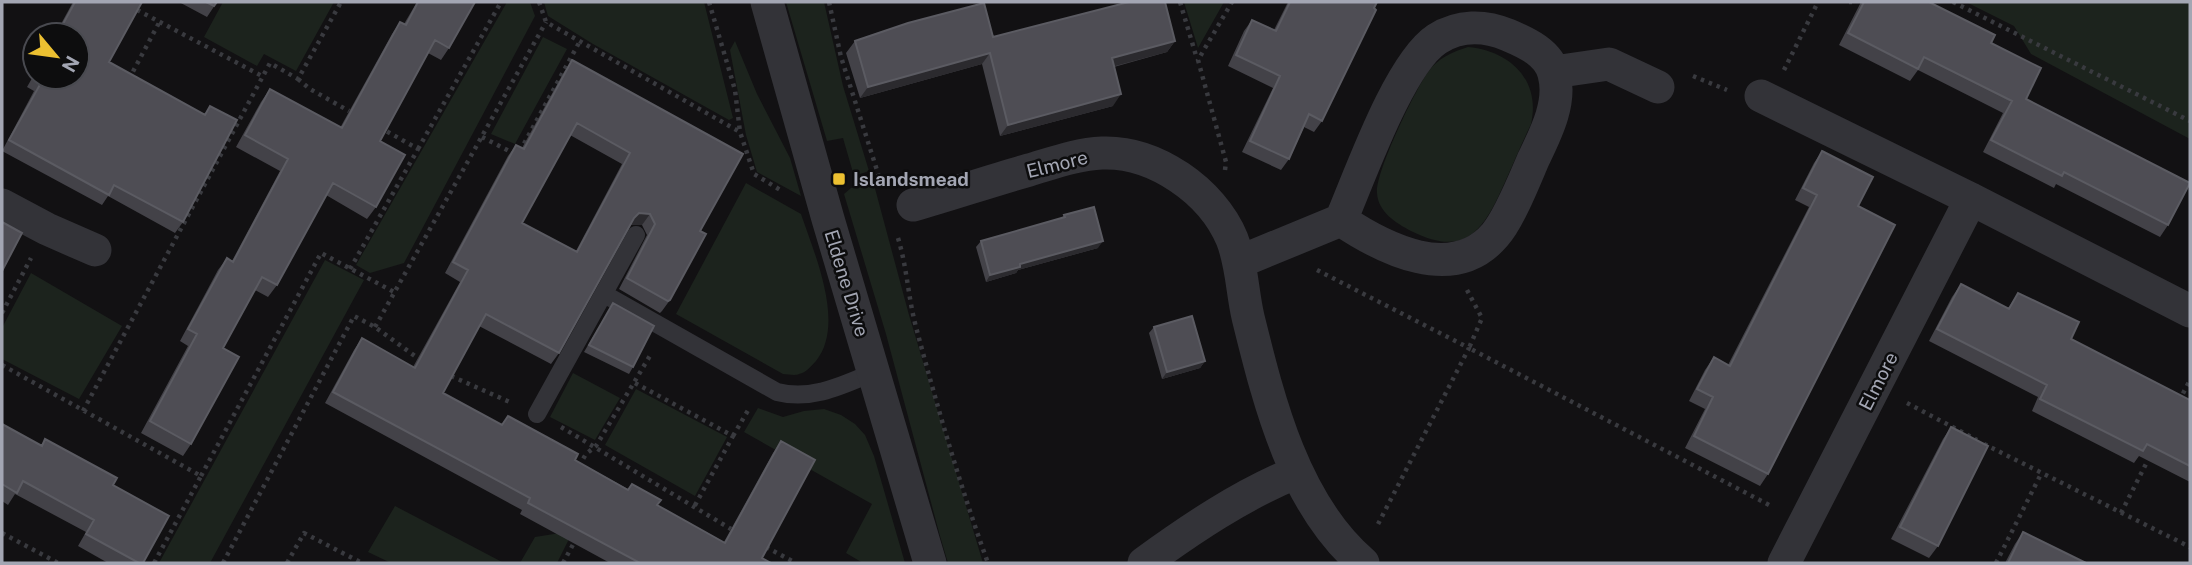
<svg xmlns="http://www.w3.org/2000/svg" width="2192" height="565" font-family="'Public Sans',sans-serif">
	<rect width="100%" height="100%" fill="#121113"/>
	<path fill="#1c231d" d="M223 2H334L296 71 264 54 257 66 204 37Z
		M507 2H530L535 16 404 263 370 273 356 265Z
		M544 2H704L733 118 729 120 593 44 548 16Z
		M786 2H824L843 86 869 171 854 176 843 138 827 141Z
		M1184 2H1224L1198 48Z
		M1966 2H2190V139L2031 54 2014 26Z
		M543 37 567 49 515 144 491 134Z
		M735 41 757 94 790 158 801 196 757 172 746 135 730 50Z
		M1468 47C1510 51 1541 80 1531 124 1522 143 1514 162 1505 182 1484 229 1467 259 1411 231 1396 223 1378 212 1377 193 1375 173 1415 90 1428 72 1438 58 1452 52 1468 47Z
		M873 181 909 315 983 563H948L940 536 886 334 844 194 851 188Z
		M746 183 801 214C814 253 846 324 816 361 811 366 806 373 799 374 795 376 788 374 783 374L676 314Z
		M325 260 364 280 210 563H159Z
		M31 273 122 326 79 399 2 359V328Z
		M573 373 620 398 595 440 550 417Z
		M636 389 727 437 695 496 605 445Z
		M758 408 783 417 804 411 824 409 841 415 855 424 865 435 874 456 905 563H863L846 553 872 504 744 432Z
		M395 506 504 563H391L368 552Z
		M573 531 557 563H520L535 537Z"/>
	<g fill="none" stroke-linecap="round" stroke-linejoin="round">
		<path stroke="#393a3f" stroke-width="4.5" stroke-dasharray="3.5 5" stroke-linecap="butt" d="M122 2 262 76
			M539 2 546 22 740 132 754 174 782 191
			M709 2 735 90 740 132
			M829 2 841 57 882 186
			M1180 2 1197 59
			M1849 2H1852
			M1953 2 2190 121
			M1784 70 1818 2
			M1693 76 1727 90
			M129 79 160 21
			M298 79 310 89 349 111
			M482 137 515 154
			M418 149 501 2
			M520 151 580 41
			M1225 170 1226 162 1198 60 1232 2
			M898 238C907 267 908 297 916 327 937 406 960 486 988 563
			M350 269 418 149 381 128
			M1317 270 1469 348 1376 528
			M1467 290 1482 318 1469 348 1773 507
			M2 313 31 258
			M375 327 546 22
			M2 365 201 476 154 563
			M451 376 512 403
			M635 383 733 436 694 507
			M2179 401 2190 380
			M1907 403 1977 440
			M83 411 270 63 298 79 341 2
			M561 427 731 529
			M733 436 750 407
			M1984 444 2190 547
			M579 466 586 454 596 446 651 354
			M201 476 321 253 394 292
			M2121 513 2149 458
			M2 533 58 563
			M766 547 796 563
			M223 563 354 316 375 327 419 359
			M287 563 304 533 362 563
			M563 563 576 539
			M1996 563 2041 474"/>
		<path stroke="#333338" stroke-width="18" d="M604 294 777 392C812 401 843 385 874 372
			M537 414 636 235"/>
		<path stroke="#333338" stroke-width="33" d="M767 2 828 219 930 563
			M1554 72 1609 64 1658 87
			M1761 96 1971 199 2190 311
			M2 205 47 229 95 250
			M913 205C952 194 990 181 1029 170 1053 163 1077 154 1102 153 1155 151 1212 191 1232 239 1242 264 1242 291 1248 317 1269 402 1294 504 1363 563
			M1239 262 1341 220C1360 176 1399 64 1437 39 1459 25 1484 25 1508 35 1527 43 1549 53 1554 74 1562 103 1545 135 1533 160 1524 181 1509 219 1495 235 1453 284 1384 249 1341 220
			M1144 563C1191 529 1241 495 1295 473
			M1784 563 1971 199"/>
	</g>
	<path fill="#434248" fill-rule="evenodd" d="M73 2H142L109 62 204 115 210 106 183 222 175 233 108 196 102 205 2 151 34 91 27 87 35 73V77L77 35H55Z
		M179 2H217L207 17Z
		M417 2H475L449 48 441 60 428 53 380 141 376 207 367 219 326 195 277 285 268 297 255 290 223 348 191 444 183 456 141 433 188 346 180 341 218 270 227 258 232 261 280 171 236 147 261 102 270 89 340 128 392 34 400 22 404 24Z
		M1288 2H1377L1322 121 1314 132 1304 127 1289 159 1281 170 1242 152 1273 88 1228 66 1244 31 1252 20 1274 30Z
		M1861 2H1929L1991 43 2026 99 2168 225 2160 237 2056 184 2054 188 1983 152 2003 113 1918 70 1910 81 1839 45Z
		M993 37 1175 41 1167 52 1114 67 1113 106 1000 136 982 64 860 98 846 53 855 41Z
		M572 60 700 231 670 300 662 311 660 313 619 289 647 235 642 225H631L559 353 551 364 479 326 443 393 501 425 508 416 575 460 628 489 632 484 657 505 724 542 773 453 781 441 762 558 771 563H610L520 514 522 510 325 403 354 350 362 338 413 367 460 282 445 273 508 156 516 145 522 148 564 72ZM570 135 622 164 576 251 522 223Z
		M1822 151 1858 206 1768 474 1760 486 1685 448 1705 409 1689 401 1705 370 1714 357 1728 365 1809 207 1795 200 1814 163Z
		M1064 215 1098 248 1018 270 1016 273 986 282 976 247 981 241 1062 218Z
		M1961 284 2008 308 2018 293 2071 339 2190 400V482L2139 456 2134 463 2032 411 2038 397 1929 341 1952 297Z
		M613 303 633 367 629 374 584 352Z
		M1154 327 1205 361 1200 368 1162 379 1149 333Z
		M2 424 41 446 45 439 113 485 143 563H108L78 546 86 532 15 494 8 505 2 501Z
		M1951 427 1938 546 1929 558 1891 539 1943 439Z
		M2023 532 2086 563H2005L2015 544Z"/>
	<path fill="#2b2a2e" d="M1175 41 1167 52 1104 69 1112 58Z
		M990 53 982 64 860 98 868 87Z
		M1121 94 1113 106 1000 136 1008 125Z
		M639 213 650 214 642 225H631L634 218Z
		M1103 241 1098 248 1018 270 1016 273 986 282 990 275 1020 264Z
		M1205 361 1200 368 1162 379 1167 372Z"/>
	<path fill="#4e4d54" stroke="#5b5b62" stroke-width="2" fill-rule="evenodd" d="M75 2H142L109 62 205 115 210 106 237 120 183 222 114 185 109 195 9 140 42 81 34 77 35 76V77H77V35H57Z
		M206 2H217L214 6Z
		M418 2H475L449 48 435 40 380 141 405 155 376 207 333 183 277 285 262 277 223 348 239 357 191 444 150 421 197 334 188 329 227 258 233 262 288 159 245 135 270 89 342 128 400 22 406 25Z
		M1129 2H1165L1175 41 1112 58 1121 94 1008 125 990 53 868 87 855 41 908 23 984 3 993 37Z
		M1290 2H1377L1374 8 1376 10 1322 121 1309 114 1289 159 1250 141 1280 76 1236 55 1252 20 1276 31Z
		M1864 2H1929L1995 35 1991 43 2041 68 2026 99 2190 183 2168 225 2064 172 2062 176 1991 140 2012 101 1924 57 1918 69 1848 33Z
		M572 60 743 154 700 231 706 234 670 300 668 301 627 278 655 224 650 214 639 213 634 218 559 353 486 314 443 393 502 425 508 416 578 454 575 460 628 490 632 484 661 500 657 505 725 543 781 441 815 460 762 558 771 563H640L528 503 530 498 333 392 362 338 415 368 468 270 453 262 516 145 524 149ZM577 123 630 153 577 252 522 223Z
		M1822 151 1873 177 1858 206 1895 225 1768 474 1694 436 1713 397 1697 389 1714 357 1730 366 1817 195 1803 188Z
		M1094 207 1103 241 1020 264V267L990 275 981 241 1065 217 1064 215Z
		M2 222 22 233 2 271Z
		M1961 284 2009 309 2018 293 2079 322 2071 339 2190 400V466L2147 444 2143 451 2040 399 2047 385 1937 329Z
		M613 303 654 326 633 367 589 345Z
		M1192 316 1205 361 1167 372 1154 327Z
		M2 424 42 446 45 439 117 478 113 485 169 516 143 563H139L86 534 94 520 23 481 17 493 2 484Z
		M1951 427 1988 446 1938 546 1900 527Z
		M2023 532 2086 563H2008Z"/>
	<rect fill="#ecc031" stroke="#0d0d0e" stroke-width="2.5" x="832" y="172" width="14" height="14" rx="3.5"/>
	<g text-anchor="middle" stroke-width="5" stroke-linejoin="round" paint-order="stroke">
		<g font-size="19" fill="#a3a6b3" stroke="#0d0d0e">
			<text transform="translate(1057 164) rotate(-14)" y="7">Elmore</text>
			<text transform="translate(847 283) rotate(73)" y="7">Eldene Drive</text>
			<text transform="translate(1878 381) rotate(-63)" y="7">Elmore</text>
		</g>
		<g font-size="19" font-weight="bold" fill="#a3a6b3" stroke="#0d0d0e" text-anchor="start">
			<text x="853" y="186">Islandsmead</text>
		</g>
	</g>
	<rect width="2192" height="565" fill="none" stroke="#a3a6b3" stroke-width="7"/>
	<g transform="translate(56 56) rotate(119)"><circle r="33" fill="#0d0d0e" stroke="#494a50" stroke-width="2"/>
	<path d="M0-5L12 26L0 18L-12 26Z" fill="#ecc031"/>
	<text y="-10" font-size="19" font-weight="bold" text-anchor="middle" fill="#a3a6b3">N</text>
	</g>
</svg>
